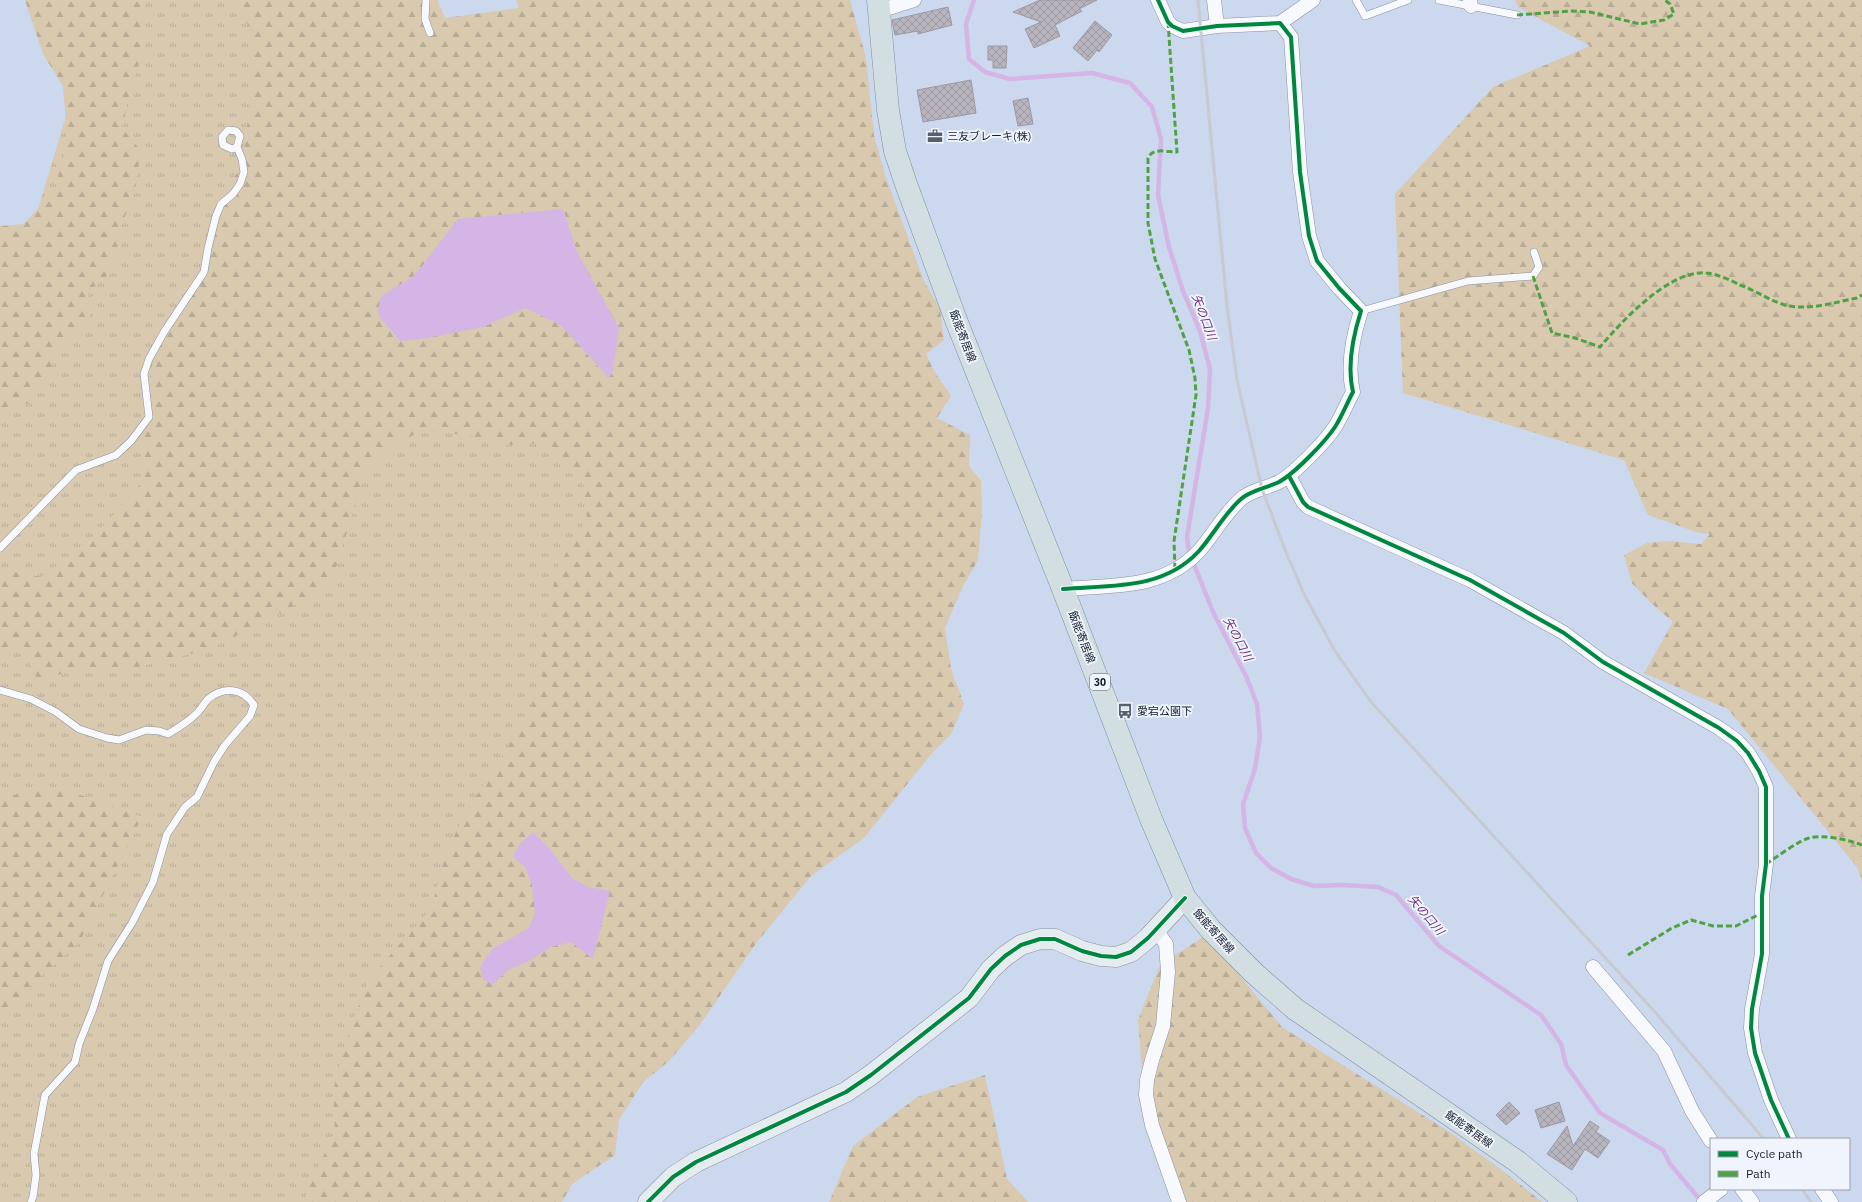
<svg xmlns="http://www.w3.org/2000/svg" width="1862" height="1202" font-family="'IBM Plex Sans','Noto Sans JP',sans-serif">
	<defs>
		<pattern id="grass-tufts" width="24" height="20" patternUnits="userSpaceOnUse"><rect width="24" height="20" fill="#d8c9af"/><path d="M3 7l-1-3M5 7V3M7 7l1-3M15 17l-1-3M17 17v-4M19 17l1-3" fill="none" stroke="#b9ac97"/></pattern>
		<pattern id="forest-firs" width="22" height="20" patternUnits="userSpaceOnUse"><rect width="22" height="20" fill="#d8c9af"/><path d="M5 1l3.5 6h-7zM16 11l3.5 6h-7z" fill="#b9ac97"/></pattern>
		<pattern id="building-cross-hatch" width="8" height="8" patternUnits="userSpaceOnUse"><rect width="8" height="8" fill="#b8b4be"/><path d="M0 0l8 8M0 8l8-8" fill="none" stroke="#9d9aa3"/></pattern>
	</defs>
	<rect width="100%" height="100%" fill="#ccd8ee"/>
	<path fill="url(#grass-tufts)" d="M101 0H356L754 335 326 1202H0V335Z"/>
	<path fill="url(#forest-firs)" fill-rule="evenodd" d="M25 0H148L141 11 142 54 129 96 122 128 141 151 136 184 119 234 116 259 105 279 88 291 91 315 77 332 51 351 53 367 37 390 31 403 15 405 0 426V226L24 224 55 190 67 135 63 86 43 54Z
		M235 0H437L445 18 519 8 516 0H850L866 58 874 135 885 175 924 281 940 309 944 340 926 354 933 369 951 396 937 418 970 435 969 466 981 481 982 511 978 560 962 588 945 628 951 669 964 704 951 734 932 753 864 838 811 876 757 942 699 1026 669 1061 643 1082 619 1120 615 1155 572 1184 562 1202H302L335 1131 333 1091 350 1029 368 981 432 907 444 858 464 815 521 727 542 683 541 647 557 568 587 519 583 481 565 458 543 443 505 445 467 435 423 431 398 442 366 470 330 587 210 649 133 668 75 671 37 679 23 648 0 656V569L41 577 88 543 144 480 141 445 144 395 160 346 183 314 204 268 215 223 244 157 256 40ZM563 209 577 252 619 328 608 378 561 325 524 308 483 327 380 297 414 276Z
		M1515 0H1862V882L1857 867 1728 709 1644 673 1673 622 1651 603 1632 583 1624 555 1647 543 1668 541 1701 544 1710 534 1699 533 1648 515 1624 460 1403 393 1395 194 1493 87 1590 46 1518 7Z
		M58 787 142 817 80 941 2 1013H0V798Z
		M1206 935 1282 1027 1448 1131 1502 1170 1542 1202H1181L1143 1084 1138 1020 1160 965Z
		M985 1075 1007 1179 1028 1202H829L853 1146 917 1097Z"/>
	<path fill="#d4b5e6" d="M563 209 577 252 619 328 613 371 609 378 561 325 525 308 483 327 427 338 400 341 378 315 380 297 414 276 458 219Z
		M533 832 549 848 572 878 589 887 610 891 593 959 571 942 551 947 525 963 509 969 492 985 483 979 480 967 492 949 528 929 535 914 532 884 525 867 513 857 519 845Z"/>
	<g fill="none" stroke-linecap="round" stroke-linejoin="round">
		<path stroke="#d4b5e6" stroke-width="4.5" d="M974 0 966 24 969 59 985 72 1010 79 1092 73 1130 83 1152 107 1161 139 1158 195 1169 247 1183 291 1200 331 1210 369 1208 408 1187 537 1189 552 1214 614 1246 676 1257 704 1260 736 1255 769 1243 804 1245 828 1256 853 1271 868 1291 879 1314 886 1343 885 1378 887 1396 895 1439 946 1541 1015 1561 1044 1566 1065 1600 1113 1663 1150 1670 1164 1702 1202"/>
	</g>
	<path fill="url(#building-cross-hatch)" stroke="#9c99a2" d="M1040 0H1097L1079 9 1082 11 1055 25 1060 36 1034 48 1025 29 1041 22 1013 12Z
		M948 7 952 25 918 34V31L895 35 892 20Z
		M1095 21 1112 35 1099 52 1097 50 1088 61 1073 48Z
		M988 46H1007L1006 68H993V60H988Z
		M971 80 976 113 923 122 917 90Z
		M1028 98 1033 124 1018 126 1013 101Z
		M1509 1102 1520 1113 1506 1125 1496 1115Z
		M1559 1102 1565 1121 1541 1128 1535 1110Z
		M1590 1121 1599 1127 1596 1132 1610 1141 1598 1158 1585 1149 1572 1170 1547 1154 1567 1126 1573 1146Z"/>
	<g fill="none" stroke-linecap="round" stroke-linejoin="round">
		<g stroke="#8891a1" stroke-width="8">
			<path id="lane" d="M426 0 425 19 430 33
				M1356 0 1365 16 1408 0
				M1439 0 1517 15
				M1361 311 1468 281 1533 276 1539 267 1534 252
				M0 548 76 470 116 455 131 441 149 417 144 374 149 359 164 332 204 272 208 248 216 216 221 204 233 194 240 184 244 172 242 159 237 147 240 136 236 131 228 130 222 137 223 145 232 149 237 147
				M0 690 31 699 56 712 79 729 107 738 119 740 146 730 159 731 168 734C178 728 188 722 196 714 201 710 204 703 208 699 224 686 243 688 254 705L250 716 225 745 214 762 197 797 185 807 167 834 153 882 132 923 108 961 93 1009 79 1044 75 1062 45 1095 34 1154 36 1175 33 1197 31 1202"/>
		</g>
		<g stroke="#8891a1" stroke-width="15">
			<path id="street" d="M1214 0 1217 26
				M1470 0 1471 6
				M879 11 914 0
				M1280 23 1313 0
				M1289 476 1303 502 1308 507 1470 580 1564 633 1603 662 1719 728 1737 741 1748 753 1759 771 1766 787V864L1762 896V954L1752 1009 1751 1028 1755 1053 1771 1100 1789 1139
				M1063 589C1112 585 1163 590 1199 551 1214 534 1224 514 1241 499 1251 490 1267 488 1279 482 1295 473 1325 442 1335 427 1342 416 1347 403 1353 392 1347 367 1353 336 1361 311L1339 288 1317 261 1309 236 1300 172 1291 37 1280 23 1217 26 1183 31 1172 26 1168 22 1158 0
				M1156 930 1166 944 1168 972 1163 1026 1152 1060 1147 1080 1146 1095 1152 1125 1179 1202
				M1593 967 1664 1051 1692 1111 1711 1141
				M1742 1189 1752 1202
				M1822 1189 1831 1202
				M1704 1202 1721 1189"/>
		</g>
		<g stroke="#8891a1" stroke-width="21">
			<path id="secondary" d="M648 1202 673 1177 696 1162 846 1092 871 1075 969 998 991 969 1005 956 1021 945 1040 939H1055L1082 951 1101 956 1116 957 1131 952 1148 938 1185 898"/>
		</g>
		<g stroke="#7b929e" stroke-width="23">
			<path id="primary" d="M878 0 888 110 895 151 906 184 956 320 1063 589 1151 819 1185 898 1211 930 1254 973 1295 1009 1518 1162 1566 1202"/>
		</g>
		<use href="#lane" stroke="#f7f9fc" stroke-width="7"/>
		<use href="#street" stroke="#f7f9fc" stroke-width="14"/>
		<use href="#secondary" stroke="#e5ecef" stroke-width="20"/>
		<use href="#primary" stroke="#d2dee1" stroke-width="22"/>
		<path stroke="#c7cad1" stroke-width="3" d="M1198 0 1227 306 1237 380 1262 489 1285 550 1305 596 1335 651 1371 702 1654 1011 1764 1139
			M1802 1189 1811 1202"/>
		<path stroke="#4ea243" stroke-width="3" stroke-dasharray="6 3" stroke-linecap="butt" d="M1517 15 1571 11 1590 12 1640 24 1664 20 1674 14 1670 4 1665 0
			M1168 22 1177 152C1167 152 1153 147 1148 158V223L1155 259 1189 350 1195 378 1196 395 1174 541 1175 570
			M1533 276 1552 333 1575 338 1600 347C1622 321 1669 270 1706 273 1715 273 1732 281 1740 285 1757 291 1773 303 1790 306 1811 310 1836 302 1857 298L1862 295
			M1766 864C1775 858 1800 840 1809 838 1823 834 1849 840 1862 845
			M1628 955 1672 928 1691 920 1713 926H1736L1762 913"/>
		<g stroke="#f0f5fd" stroke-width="6">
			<path id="cycleway" d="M1289 476 1303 502 1308 507 1470 580 1564 633 1603 662 1719 728 1737 741 1748 753 1759 771 1766 787V864L1762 896V954L1752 1009 1751 1028 1755 1053 1771 1100 1789 1139
				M1063 589C1112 585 1163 590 1199 551 1214 534 1224 514 1241 499 1251 490 1267 488 1279 482 1295 473 1325 442 1335 427 1342 416 1347 403 1353 392 1347 367 1353 336 1361 311L1339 288 1317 261 1309 236 1300 172 1291 37 1280 23 1217 26 1183 31 1172 26 1168 22 1158 0
				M648 1202 673 1177 696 1162 846 1092 871 1075 969 998 991 969 1005 956 1021 945 1040 939H1055L1082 951 1101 956 1116 957 1131 952 1148 938 1185 898"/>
		</g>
		<use href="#cycleway" stroke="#00873e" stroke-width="4"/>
	</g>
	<defs>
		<g id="office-bare" transform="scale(1.2)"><path d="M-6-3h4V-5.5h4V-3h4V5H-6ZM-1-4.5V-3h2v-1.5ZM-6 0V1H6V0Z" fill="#565f70" stroke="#f0f5fd" stroke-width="2.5" paint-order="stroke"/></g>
		<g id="bus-bare" transform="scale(1.2)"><path d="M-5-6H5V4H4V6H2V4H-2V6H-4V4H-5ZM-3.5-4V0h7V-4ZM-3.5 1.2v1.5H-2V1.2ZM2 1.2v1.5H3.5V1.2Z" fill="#565f70" stroke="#f0f5fd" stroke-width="2.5" paint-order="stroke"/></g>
	</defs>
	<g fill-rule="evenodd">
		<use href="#office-bare" x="935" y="136"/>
		<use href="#bus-bare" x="1125" y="711"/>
	</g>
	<g text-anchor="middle" stroke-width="3.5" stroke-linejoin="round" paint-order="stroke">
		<rect fill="#f0f5fd" stroke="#575e6b" stroke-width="1" x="1090" y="674" width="20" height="16" rx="3"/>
		<g font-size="10" font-weight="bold" fill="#161e2c">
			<text x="1100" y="686">30</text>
		</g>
		<g font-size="11" fill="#161e2c" stroke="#f0f5fd" text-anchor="start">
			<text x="947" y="140">三友ブレーキ(株)</text>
			<text x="1137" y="715">愛宕公園下</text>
		</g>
		<g font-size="11" fill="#161e2c" stroke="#f0f5fd">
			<text transform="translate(963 336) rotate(69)" y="4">飯能寄居線</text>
			<text transform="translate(1082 637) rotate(69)" y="4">飯能寄居線</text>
			<text transform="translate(1214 931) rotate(48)" y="4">飯能寄居線</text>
			<text transform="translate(1469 1129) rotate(35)" y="4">飯能寄居線</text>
		</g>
		<g font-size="12" font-style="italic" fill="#70347b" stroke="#f0f5fd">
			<text transform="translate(1204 317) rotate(69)" y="4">矢の口川</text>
			<text transform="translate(1238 639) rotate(62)" y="4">矢の口川</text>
			<text transform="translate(1426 915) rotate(50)" y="4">矢の口川</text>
		</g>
	</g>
	<rect x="1710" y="1138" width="140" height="52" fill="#f0f5fd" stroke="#999fa9"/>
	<rect x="1718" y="1151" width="20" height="6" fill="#00873e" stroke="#999fa9"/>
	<text x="1746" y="1158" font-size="12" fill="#161e2c">Cycle path</text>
	<rect x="1718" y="1171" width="20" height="6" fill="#4ea243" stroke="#999fa9"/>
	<text x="1746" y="1178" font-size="12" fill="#161e2c">Path</text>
</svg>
